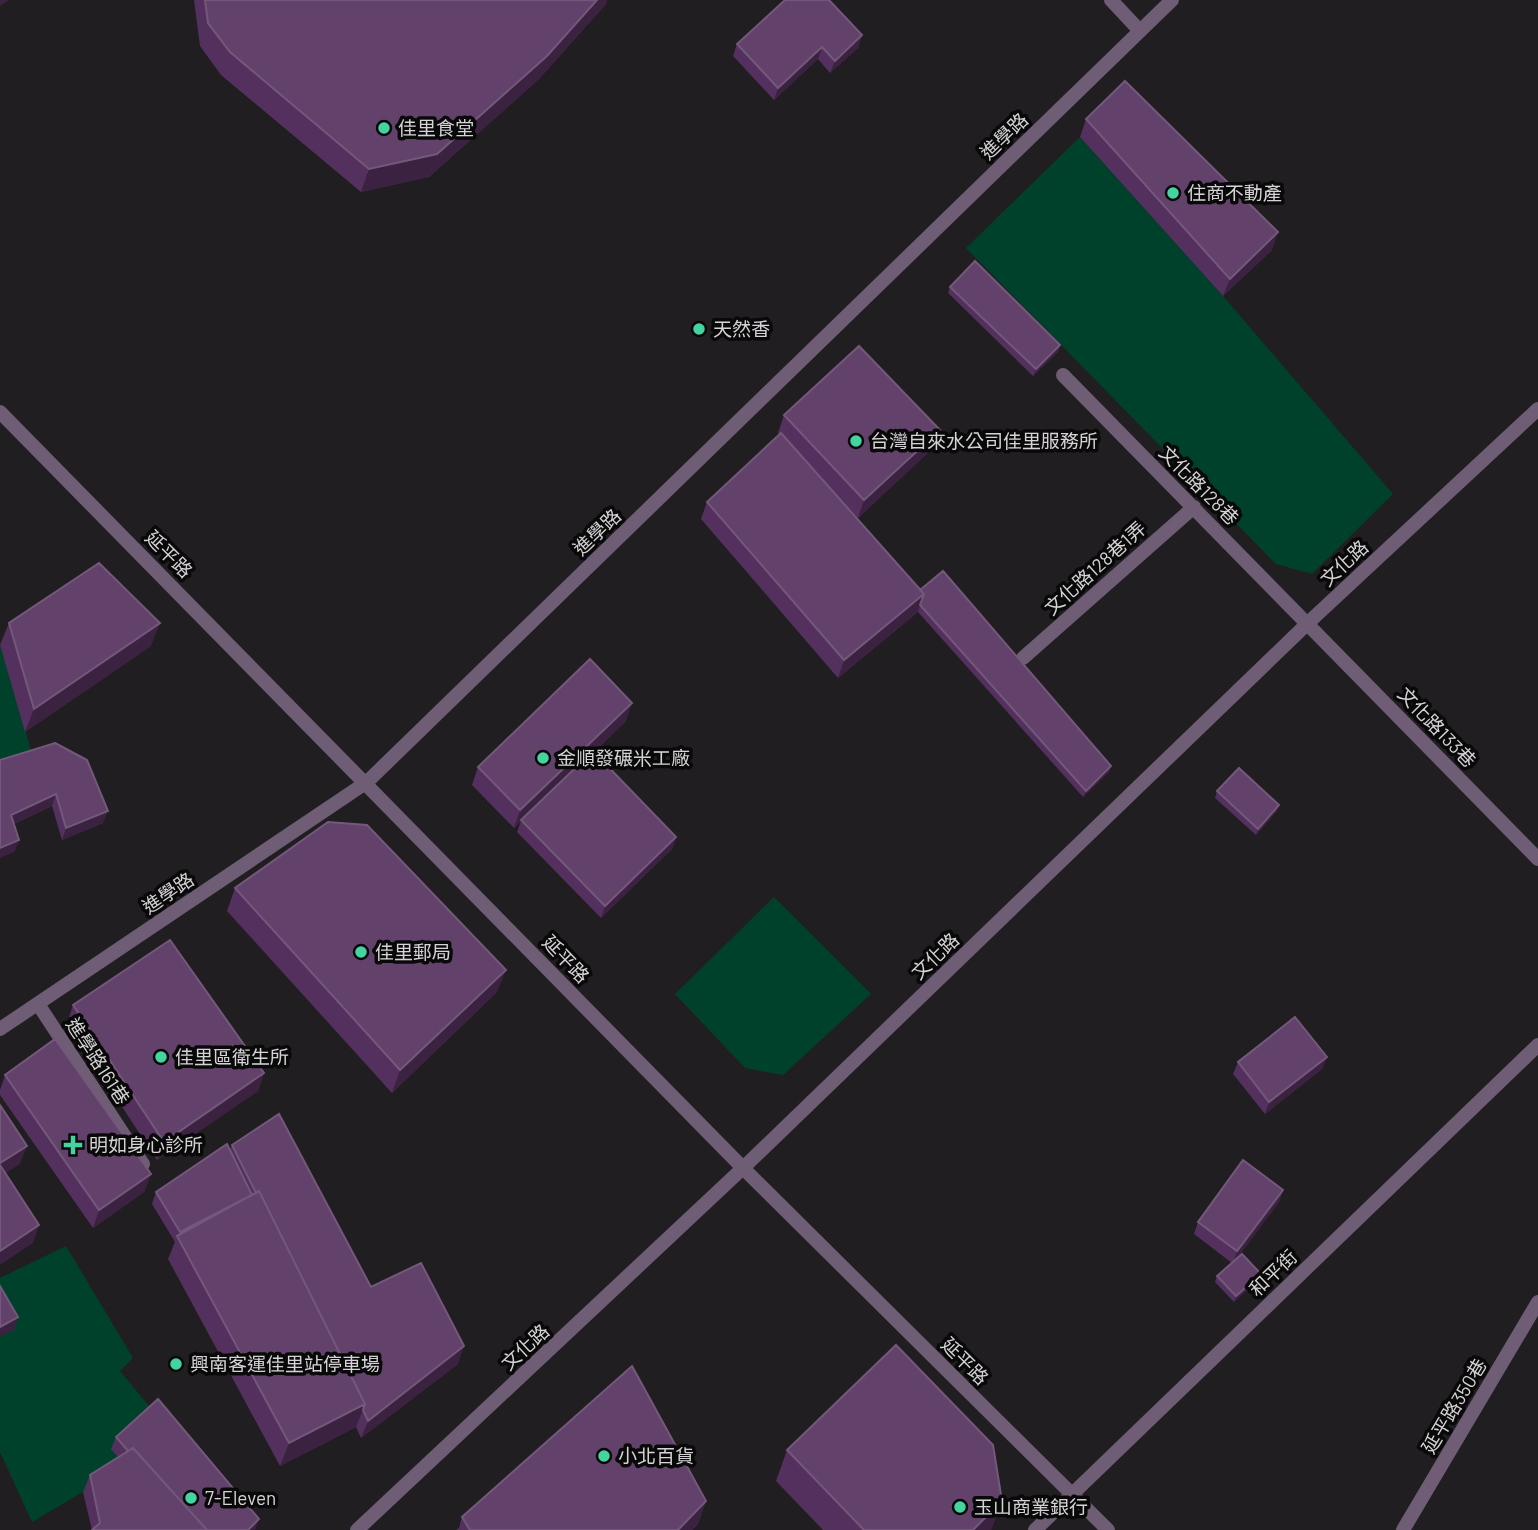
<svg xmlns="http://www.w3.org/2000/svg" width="1538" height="1530" font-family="Barlow,'Noto Sans TC',sans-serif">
	<rect width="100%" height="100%" fill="#211e21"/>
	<path fill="#00412c" d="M1080 137 1223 296 1393 494 1312 574 1276 564 966 248Z
		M0 645 34 760 0 771Z
		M774 897 871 994 783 1075 745 1068 675 994Z
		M66 1246 133 1358 120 1371 153 1411 127 1466 32 1522 0 1452V1337L13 1329 0 1306V1278Z"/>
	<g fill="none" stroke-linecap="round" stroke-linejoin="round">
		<path stroke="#6e5d74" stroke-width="14" d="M1111 0 1140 31
			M1063 375 1538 859
			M1023 658 1194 507
			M38 1004 143 1164
			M1403 1530 1538 1302"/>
		<path stroke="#6e5d74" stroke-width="14" d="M0 412 743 1168 1108 1530
			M0 1029 367 782 1172 0
			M357 1530 743 1168 1309 622 1538 409
			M1035 1530 1538 1045"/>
	</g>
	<path fill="#54305e" d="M194 0H607L606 4 539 79 429 177 361 192 221 75 200 46Z
		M862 35 858 48 830 73 818 59 774 100 733 56 737 44Z
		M1086 119 1272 250 1223 296 1080 137Z
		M950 287 1060 345 1058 352 1033 376 948 293Z
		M784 415 940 430 933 448 858 518 838 497 920 590 1111 766 1109 772 1083 797 918 612 838 678 701 519 707 502 779 434 778 433Z
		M9 623 151 646 25 732 0 645Z
		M626 721 594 752 676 837 672 849 601 918 517 832 521 821 514 828 472 785 478 767Z
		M0 760 103 823 62 840 52 806 14 824 19 840 14 852Z
		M1217 791 1277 811 1256 835 1215 798Z
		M235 888 497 992 392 1093 227 911Z
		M73 1005 264 1073 258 1091 157 1160 67 1023Z
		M1327 1057 1322 1069 1265 1114 1233 1074 1238 1062Z
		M5 1075 151 1174 144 1192 93 1228 0 1095V1090Z
		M232 1145 371 1287 458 1364 361 1438 356 1427 280 1466 168 1259 175 1242 152 1204 156 1192 230 1150Z
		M1283 1190 1279 1202 1236 1259 1258 1280 1234 1302 1215 1282 1217 1276 1232 1263 1194 1234 1198 1222Z
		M116 1437 255 1530H92L83 1492 90 1475 118 1457 111 1449Z
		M787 1450 1002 1501 991 1530H823L776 1481Z
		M706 1501 698 1524 692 1530H456L459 1528 462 1517Z"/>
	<path fill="#3a2240" d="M0 0H9L0 6Z
		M597 0H607L606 4 539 79 429 177 361 192 369 169Z
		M862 35 858 48 830 73 835 61Z
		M822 47 818 59 774 100 778 88Z
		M1278 232 1272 250 1223 296 1230 279Z
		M1060 345 1058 352 1033 376 1036 369Z
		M940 430 933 448 858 518 864 500Z
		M924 594 918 612 838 678 844 660Z
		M160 623 151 646 25 732 34 709Z
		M632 703 626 721 514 828 520 810Z
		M1111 766 1109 772 1083 797 1086 791Z
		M56 794 52 806 7 827 11 815Z
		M1279 805 1277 811 1256 835 1258 829Z
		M108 811 103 823 62 840 66 828Z
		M676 837 672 849 601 918 605 906Z
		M19 840 14 852 0 858V848Z
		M506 970 497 992 392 1093 400 1070Z
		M1327 1057 1322 1069 1265 1114 1269 1102Z
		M264 1073 258 1091 157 1160 164 1142Z
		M27 1146 20 1164 0 1177V1163Z
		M151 1174 144 1192 93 1228 99 1210Z
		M1283 1190 1279 1202 1233 1264 1237 1251Z
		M252 1195 178 1239 180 1232Z
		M39 1225 33 1243 0 1265V1251Z
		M1261 1274 1258 1280 1234 1302 1236 1296Z
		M18 1317 14 1330 0 1337V1327Z
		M464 1346 458 1364 361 1438 368 1421Z
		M365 1404 356 1427 280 1466 289 1443Z
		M706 1501 698 1524 692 1530H678Z
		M1002 1501 991 1530H973Z
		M259 1519 255 1530H248Z"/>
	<path fill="#62426b" stroke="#74587b" stroke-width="2" d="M205 0H597L547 56 437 154 369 169 230 52 208 23Z
		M785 0H829L862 35 835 61 822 47 778 88 737 44Z
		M1125 81 1278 232 1230 279 1086 119Z
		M975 261 1060 345 1036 369 950 287Z
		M859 346 940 430 864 500 784 415Z
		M781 433 924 594 844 660 707 502Z
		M99 563 160 623 34 709 9 623Z
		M943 571 1111 766 1086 791 920 605 924 594 920 590Z
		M590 659 632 703 520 810 478 767Z
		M55 743 87 760 108 811 66 828 56 794 11 815 19 840 0 848V760Z
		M593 751 676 837 605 906 521 820Z
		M1239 768 1279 805 1258 829 1217 791Z
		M328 822 367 825 506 970 400 1070 235 888Z
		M170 940 264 1073 164 1142 73 1005Z
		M1295 1017 1327 1057 1269 1102 1238 1062Z
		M55 1039 151 1174 99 1210 5 1075Z
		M0 1105 27 1146 0 1163Z
		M279 1114 371 1287 421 1263 464 1346 368 1421 363 1410 365 1404 259 1191 256 1193 232 1145Z
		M227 1144 252 1195 180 1232 156 1192Z
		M1243 1160 1283 1190 1237 1251 1198 1222Z
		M0 1165 39 1225 0 1251Z
		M259 1191 365 1404 289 1443 177 1236Z
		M1242 1254 1261 1274 1236 1296 1217 1276Z
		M0 1286 18 1317 0 1327Z
		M896 1345 993 1445 1002 1501 973 1530H864L787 1450Z
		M632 1366 706 1501 678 1530H470L462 1517Z
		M158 1399 259 1519 248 1530H207L133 1448 128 1451 116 1437Z
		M133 1448 207 1530H92L100 1523 90 1475Z"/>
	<g fill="#44d49f" stroke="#0a090a" stroke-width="2.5">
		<circle cx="384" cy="128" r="7"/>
		<circle cx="1173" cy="193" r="7"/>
		<circle cx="699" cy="329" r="7"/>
		<circle cx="856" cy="441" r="7"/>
		<circle cx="543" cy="758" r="7"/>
		<circle cx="361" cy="952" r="7"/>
		<circle cx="161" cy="1057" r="7"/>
		<path d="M69.5 1134.5h7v7h7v7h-7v7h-7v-7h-7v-7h7z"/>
		<circle cx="176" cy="1364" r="7"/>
		<circle cx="604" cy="1456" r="7"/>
		<circle cx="191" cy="1498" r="7"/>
		<circle cx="960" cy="1507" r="7"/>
	</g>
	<g text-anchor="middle" stroke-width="7" stroke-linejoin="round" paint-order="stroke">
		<g font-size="19" fill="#d5d3d5" stroke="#0a090a" text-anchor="start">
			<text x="398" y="135">佳里食堂</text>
			<text x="1187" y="200">住商不動產</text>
			<text x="713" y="336">天然香</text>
			<text x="870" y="448">台灣自來水公司佳里服務所</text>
			<text x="557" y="765">金順發碾米工廠</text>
			<text x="375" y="959">佳里郵局</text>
			<text x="175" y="1064">佳里區衛生所</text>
			<text x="89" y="1152">明如身心診所</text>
			<text x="190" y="1371">興南客運佳里站停車場</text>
			<text x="618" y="1463">小北百貨</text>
			<text x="205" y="1505">7-Eleven</text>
			<text x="974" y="1514">玉山商業銀行</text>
		</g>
		<g font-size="19" fill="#d5d3d5" stroke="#0a090a">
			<text transform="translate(1004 136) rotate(-44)" y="7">進學路</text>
			<text transform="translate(1199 485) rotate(45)" y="7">文化路128巷</text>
			<text transform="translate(597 532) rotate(-44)" y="7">進學路</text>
			<text transform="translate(169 554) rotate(45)" y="7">延平路</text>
			<text transform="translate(1344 563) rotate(-43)" y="7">文化路</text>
			<text transform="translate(1095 568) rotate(-42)" y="7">文化路128巷1弄</text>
			<text transform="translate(1437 727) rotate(46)" y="7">文化路133巷</text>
			<text transform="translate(168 893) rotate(-34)" y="7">進學路</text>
			<text transform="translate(935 956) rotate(-44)" y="7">文化路</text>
			<text transform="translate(566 959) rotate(46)" y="7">延平路</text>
			<text transform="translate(98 1061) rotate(57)" y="7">進學路161巷</text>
			<text transform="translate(1273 1273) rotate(-44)" y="7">和平街</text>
			<text transform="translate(525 1347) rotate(-43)" y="7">文化路</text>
			<text transform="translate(965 1361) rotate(45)" y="7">延平路</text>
			<text transform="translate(1454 1406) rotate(-59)" y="7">延平路350巷</text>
		</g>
	</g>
</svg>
